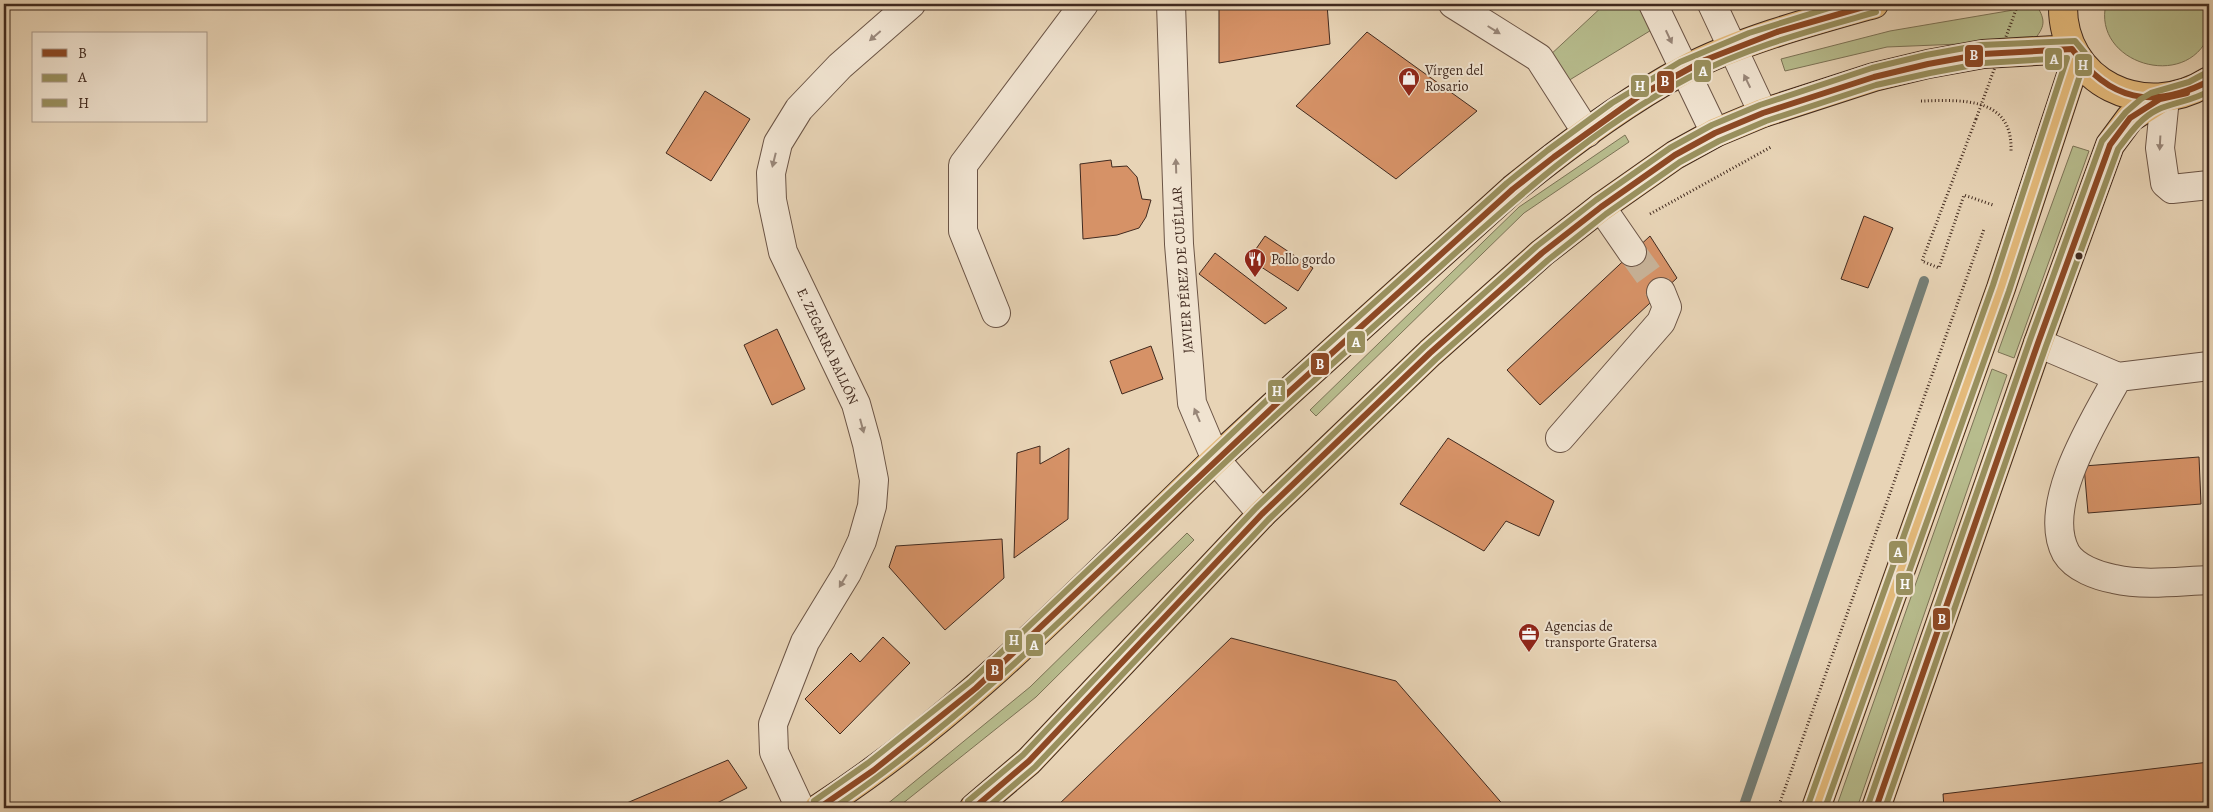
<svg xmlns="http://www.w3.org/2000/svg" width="2213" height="812" font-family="Alegreya,serif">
	<rect width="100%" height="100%" fill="#e8d4b6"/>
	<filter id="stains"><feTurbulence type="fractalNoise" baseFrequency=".004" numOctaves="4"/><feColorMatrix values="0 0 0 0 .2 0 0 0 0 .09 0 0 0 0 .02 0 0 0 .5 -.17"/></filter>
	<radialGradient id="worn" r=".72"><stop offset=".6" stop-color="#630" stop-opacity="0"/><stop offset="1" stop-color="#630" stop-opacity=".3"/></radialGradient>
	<path fill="#b7bc8d" stroke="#7c7356" d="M1605 4H1642L1653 29 1563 84 1548 57Z
		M2106 4H2209C2209 13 2212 26 2209 35 2186 92 2092 63 2106 4Z
		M2037 6C2046 21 2045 27 2033 41L1887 47 1785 71 1781 59 1890 31Z
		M1625 135 1629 142 1524 213 1316 416 1310 410 1519 207Z
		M2073 146 2089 151 2014 358 1998 352Z
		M1992 369 2007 375 1857 808H1836Z
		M1187 533 1194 540 1036 697 897 808H888L886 805 1030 687Z"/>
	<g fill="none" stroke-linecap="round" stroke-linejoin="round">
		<path stroke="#757f77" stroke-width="10" d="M1743 808 1924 281"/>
	</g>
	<path fill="#d69267" stroke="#412a1f" d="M1219 4H1327L1330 44 1219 63Z
		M1367 32 1477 111 1396 179 1296 106Z
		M705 91 750 119 711 181 666 153Z
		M1111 160 1112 167 1127 166 1137 177 1142 199 1151 200 1146 217 1139 228 1117 235 1083 239 1080 164Z
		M1864 216 1893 228 1868 288 1841 279Z
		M1265 236 1313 268 1298 291 1249 259Z
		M1650 236 1677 278 1540 405 1507 370Z
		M1215 253 1287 308 1265 324 1199 274Z
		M777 329 805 389 772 405 744 345Z
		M1151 346 1163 379 1122 394 1110 361Z
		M1448 438 1554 501 1539 536 1506 521 1484 551 1400 504Z
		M1040 446V464L1069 448 1068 519 1014 558 1017 453Z
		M2199 457 2201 504 2088 513 2084 466Z
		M1002 539 1004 578 945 630 889 567 896 546Z
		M883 637 910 663 840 734 805 699 851 653 860 662Z
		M1231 638 1396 681 1506 808H1055Z
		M728 760 747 788 707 808H615Z
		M2209 762V808H1944L1943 794Z"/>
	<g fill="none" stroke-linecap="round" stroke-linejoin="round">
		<path stroke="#c7b298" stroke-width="28" stroke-dasharray="28 14" stroke-linecap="butt" d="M1632 252 1661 292"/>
		<g stroke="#6b5445" stroke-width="30">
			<path id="minor" d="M1171 4 1179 244 1192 403 1216 460 1262 514
				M1453 4 1539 58 1587 133
				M1653 4 1715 133
				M1712 4 1763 113
				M2165 98 2160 148 2165 183 2172 189 2209 185
				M1601 207 1632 252
				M996 313 963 231V165L1084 4
				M2038 343 2118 377 2209 366
				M2118 377C2095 419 2040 505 2066 553 2075 568 2098 576 2114 579 2145 586 2179 581 2209 580
				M1560 438 1661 322 1667 307 1661 292
				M800 808 774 752 773 724 805 642 847 573 862 541 872 506 874 480 867 444 856 404 783 252 772 200 771 173 778 143 799 109 840 66 911 4"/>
		</g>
		<g stroke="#412a1f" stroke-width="30">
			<path id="major" d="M1816 808 2001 288 2077 57
				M1876 808 2038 343 2110 145 2130 118 2160 99"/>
		</g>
		<g stroke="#412a1f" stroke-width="30">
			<path id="highway" d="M2063 4C2061 83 2145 122 2209 81
				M819 808C968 712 1088 581 1215 460 1313 368 1414 279 1513 189 1566 146 1623 103 1684 70 1739 41 1813 21 1874 4
				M974 808 1029 761 1262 514 1430 353 1542 253 1601 207 1675 155 1715 133 1763 113 1874 77 1928 64 1983 54 2072 49"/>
		</g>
		<path stroke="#412a1f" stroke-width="3" stroke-dasharray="1 2.5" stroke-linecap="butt" d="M1921 101C1961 100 2013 96 2011 151
			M1976 119 1922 261 1939 268 1964 195 1993 205
			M1650 214 1771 147
			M1778 808 1984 229"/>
		<use href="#minor" stroke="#f0e3d0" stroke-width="28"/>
		<use href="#major" stroke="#e4ba7b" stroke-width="28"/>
		<use href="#highway" stroke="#e4ba7b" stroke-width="28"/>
		<path stroke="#412a1f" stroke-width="3" stroke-dasharray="1 2.5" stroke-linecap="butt" d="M1976 119 2018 4"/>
		<g stroke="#f0e3d0" stroke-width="10">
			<path id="bus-1" d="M819 808 874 770 976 688 1289 392 1513 189 1554 157 1639 96 1705 60 1777 32 1874 4
				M974 808 1029 761 1262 514 1430 353 1542 253 1601 207 1675 155 1715 133 1763 113 1874 77 1928 64 1983 54 2072 49C2109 101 2153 110 2209 81
				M1876 808 2038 343 2110 145 2130 118 2160 99 2187 93"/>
		</g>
		<g stroke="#f0e3d0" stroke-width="10">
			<path id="bus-2" d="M834 808C967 717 1079 604 1194 492 1268 421 1344 353 1420 285 1504 209 1587 131 1688 78 1747 47 1813 30 1876 12
				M987 808 1035 767 1268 520 1436 359 1548 260 1606 214 1680 162 1719 141 1766 121 1876 85 1930 73 1984 63 2067 58 1993 285 1808 805
				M1885 808 2046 346 2118 149C2129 135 2140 118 2157 110 2174 102 2193 101 2209 91"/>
		</g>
		<g stroke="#f0e3d0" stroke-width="10">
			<path id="bus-3" d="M814 801 868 763 971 681 1283 385 1507 183 1548 150 1612 103 1680 62 1749 33 1842 4
				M968 801 1023 755 1256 508 1424 347 1537 246 1596 200 1670 148 1712 125 1760 105 1872 68 1926 55 1981 45 2075 41 2085 53V60L2009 291 1825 808
				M1868 805 2030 340 2102 141 2126 112 2141 99 2151 93 2189 82 2204 74"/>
		</g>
		<use href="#bus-1" stroke="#8d4925" stroke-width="6"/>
		<use href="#bus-2" stroke="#99905e" stroke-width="6"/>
		<use href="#bus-3" stroke="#99905e" stroke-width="6"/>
	</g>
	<defs><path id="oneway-solid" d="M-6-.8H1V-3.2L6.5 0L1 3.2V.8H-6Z" transform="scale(1.25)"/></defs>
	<g fill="#988678">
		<use href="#oneway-solid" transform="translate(1494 30) rotate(32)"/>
		<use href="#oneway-solid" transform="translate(875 36) rotate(139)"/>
		<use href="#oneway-solid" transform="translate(1669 37) rotate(65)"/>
		<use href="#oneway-solid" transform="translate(1747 81) rotate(-116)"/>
		<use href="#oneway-solid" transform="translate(2160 143) rotate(93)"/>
		<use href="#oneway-solid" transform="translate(774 160) rotate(104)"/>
		<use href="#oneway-solid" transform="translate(1176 166) rotate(-92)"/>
		<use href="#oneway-solid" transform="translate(1197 415) rotate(-113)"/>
		<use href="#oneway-solid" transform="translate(862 426) rotate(75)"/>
		<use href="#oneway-solid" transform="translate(843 581) rotate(121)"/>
	</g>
	<defs>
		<g id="shop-pin" transform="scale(1.125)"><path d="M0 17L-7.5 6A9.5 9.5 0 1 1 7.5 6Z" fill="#8f2418" stroke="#f0e3d0"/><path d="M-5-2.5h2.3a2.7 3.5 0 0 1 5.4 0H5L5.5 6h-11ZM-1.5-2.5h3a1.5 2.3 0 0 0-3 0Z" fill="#fff"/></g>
		<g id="restaurant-pin" transform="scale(1.125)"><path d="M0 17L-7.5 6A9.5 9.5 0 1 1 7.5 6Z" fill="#8f2418" stroke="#f0e3d0"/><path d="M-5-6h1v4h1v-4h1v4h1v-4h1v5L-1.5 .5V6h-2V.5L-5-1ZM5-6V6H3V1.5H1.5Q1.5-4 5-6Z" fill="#fff"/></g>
		<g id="office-pin" transform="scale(1.125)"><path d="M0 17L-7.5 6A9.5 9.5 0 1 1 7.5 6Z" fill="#8f2418" stroke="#f0e3d0"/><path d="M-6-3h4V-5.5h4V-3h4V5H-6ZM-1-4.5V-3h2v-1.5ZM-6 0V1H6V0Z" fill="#fff"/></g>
	</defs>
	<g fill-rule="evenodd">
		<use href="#shop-pin" x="1409" y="78"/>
		<use href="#restaurant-pin" x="1255" y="259"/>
		<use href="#office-pin" x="1529" y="634"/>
	</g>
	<circle fill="#412a1f" stroke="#f0e3d0" stroke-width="2" cx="2079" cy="256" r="4.5"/>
	<g text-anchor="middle" stroke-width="4" stroke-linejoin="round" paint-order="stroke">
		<g font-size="14" fill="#412a1f" stroke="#f0e3d0" text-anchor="start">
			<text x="1425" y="75">Vírgen del<tspan x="1425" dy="16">Rosario</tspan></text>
			<text x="1271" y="264">Pollo gordo</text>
			<text x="1545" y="631">Agencias de<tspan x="1545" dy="16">transporte Gratersa</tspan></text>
		</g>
		<g font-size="14" fill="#412a1f" stroke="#f0e3d0">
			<text transform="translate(1182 270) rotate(-94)" y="5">JAVIER PÉREZ DE CUÉLLAR</text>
			<text transform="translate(828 346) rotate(65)" y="5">E. ZEGARRA BALLÓN</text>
		</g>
	</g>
	<g stroke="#f0e3d0" stroke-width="2">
		<rect x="1964" y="44" width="20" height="24" rx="5" fill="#8d4925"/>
		<rect x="2044" y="47" width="19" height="24" rx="5" fill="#99905e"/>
		<rect x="2074" y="53" width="19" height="24" rx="5" fill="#99905e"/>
		<rect x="1693" y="59" width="19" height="24" rx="5" fill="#99905e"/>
		<rect x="1656" y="70" width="19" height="24" rx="5" fill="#8d4925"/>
		<rect x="1630" y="74" width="20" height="24" rx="5" fill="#99905e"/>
		<rect x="1346" y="330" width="20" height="24" rx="5" fill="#99905e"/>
		<rect x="1310" y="352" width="20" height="24" rx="5" fill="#8d4925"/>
		<rect x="1267" y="379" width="19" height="24" rx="5" fill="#99905e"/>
		<rect x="1888" y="540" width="20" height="24" rx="5" fill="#99905e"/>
		<rect x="1895" y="572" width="19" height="24" rx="5" fill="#99905e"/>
		<rect x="1932" y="607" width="19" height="24" rx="5" fill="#8d4925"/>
		<rect x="1004" y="629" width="19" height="24" rx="5" fill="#99905e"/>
		<rect x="1025" y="633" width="19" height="24" rx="5" fill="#99905e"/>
		<rect x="985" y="658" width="19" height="24" rx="5" fill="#8d4925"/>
	</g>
	<g font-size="14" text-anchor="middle" font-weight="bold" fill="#fff">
		<text x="1974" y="60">B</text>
		<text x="2054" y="64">A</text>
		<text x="2083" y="70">H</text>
		<text x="1703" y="76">A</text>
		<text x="1665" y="86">B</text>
		<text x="1640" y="91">H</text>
		<text x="1356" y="347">A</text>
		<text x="1320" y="369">B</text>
		<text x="1277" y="396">H</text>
		<text x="1898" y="557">A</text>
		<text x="1905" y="589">H</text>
		<text x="1942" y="624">B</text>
		<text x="1014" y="645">H</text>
		<text x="1034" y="650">A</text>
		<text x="995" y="675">B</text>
	</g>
	<rect width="2213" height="812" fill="none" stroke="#e8d4b6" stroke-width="20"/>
	<rect x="5" y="5" width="2203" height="802" fill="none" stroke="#412a1f" stroke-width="2.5"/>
	<rect x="10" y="10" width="2193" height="792" fill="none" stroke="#412a1f"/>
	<rect x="32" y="32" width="175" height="90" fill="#f0e3d0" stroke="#aa9989"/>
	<rect x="42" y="49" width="25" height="8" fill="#8d4925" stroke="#aa9989"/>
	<text x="78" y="58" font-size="15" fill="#412a1f">B</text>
	<rect x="42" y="74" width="25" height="8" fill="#99905e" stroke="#aa9989"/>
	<text x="78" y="82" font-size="15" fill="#412a1f">A</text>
	<rect x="42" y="99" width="25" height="8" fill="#99905e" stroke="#aa9989"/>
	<text x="78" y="108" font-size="15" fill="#412a1f">H</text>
	<rect width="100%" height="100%" filter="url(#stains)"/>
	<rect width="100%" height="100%" fill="url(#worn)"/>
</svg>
